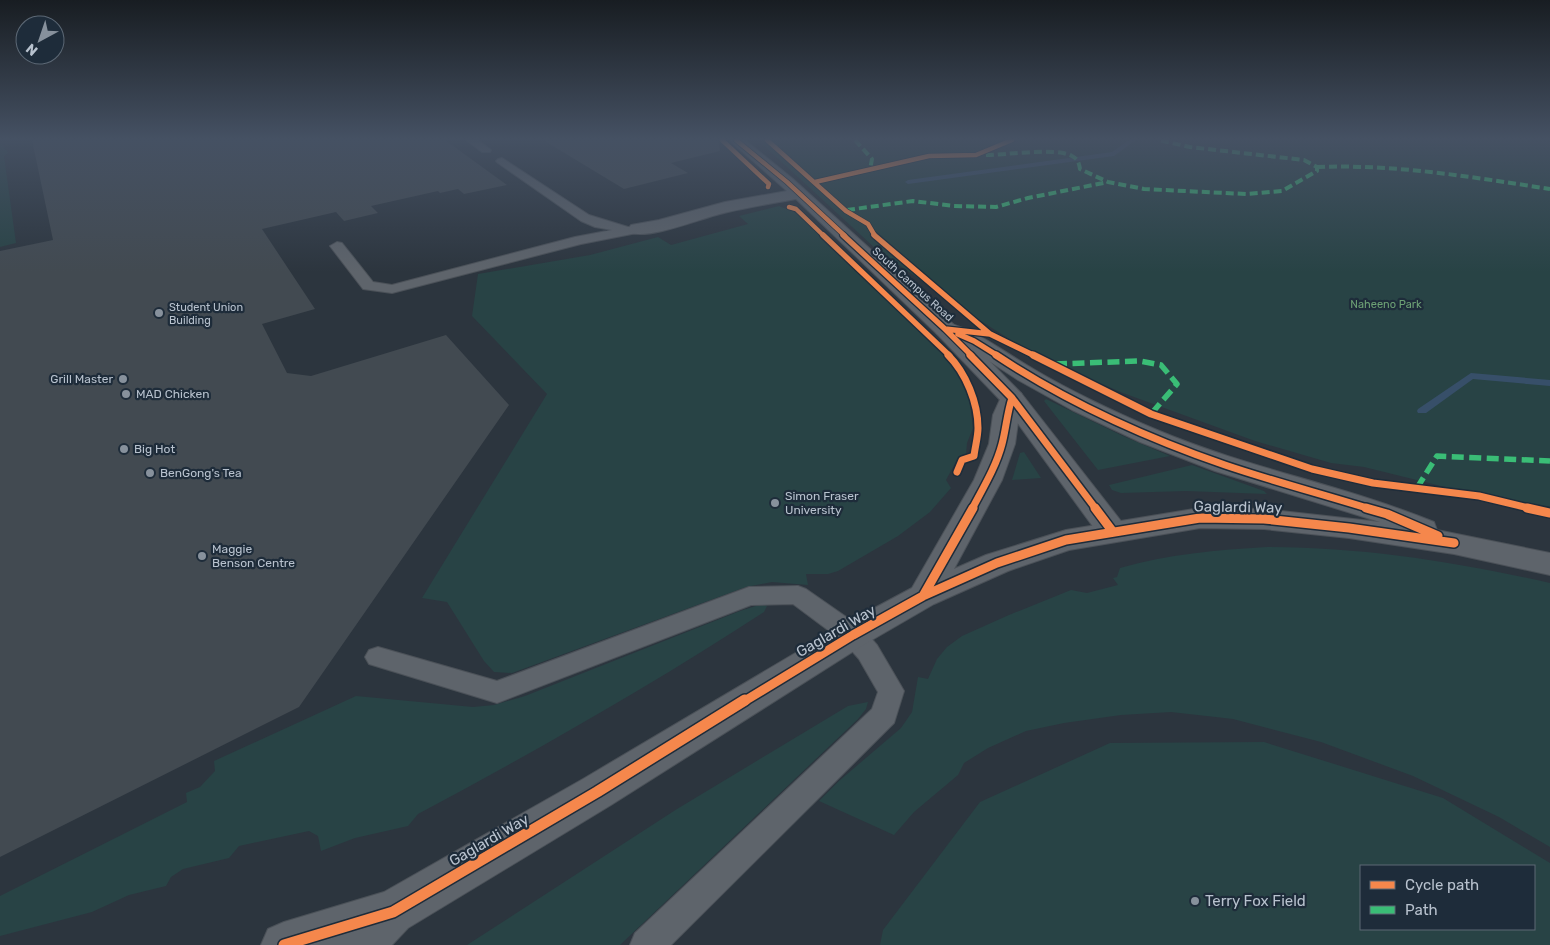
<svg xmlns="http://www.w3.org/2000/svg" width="1550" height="945" font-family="Rubik,sans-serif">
	<rect width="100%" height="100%" fill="#2c353e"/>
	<path fill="#284345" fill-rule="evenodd" d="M779 140H1550V513L1364 467 1331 463 1255 441 1123 393 1050 362 1011 340 965 311 876 249 762 144Z
		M2 143 8 153 4 156 16 243 0 247V144Z
		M779 206 797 213 952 364 969 396 973 428 967 443 966 455 958 458 946 480 951 488 930 512 898 536 838 571 828 574H806L808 585 772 582 746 587 512 673 494 672 484 661 447 602 422 598 547 394 472 316 478 274 590 255 658 237 671 245 748 224 739 216Z
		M1046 399 1123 436 1170 456 1098 470 1044 401Z
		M1024 452 1026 455 1041 478 1012 480 1020 453Z
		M1192 465 1264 491 1267 494 1186 491 1121 493 1112 490 1109 485Z
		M1267 547C1363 547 1456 562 1550 583V847L1499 817 1413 776 1321 742 1233 719 1171 712 1121 715 1064 723 1026 731 988 748 964 763 958 775 914 812 894 835 819 801 839 781 901 728 912 712 918 677 928 679 937 659 947 647 962 636 1009 615 1071 590 1087 593 1118 585 1113 578 1117 577 1120 568C1168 554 1217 550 1267 547Z
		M762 604 767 606 764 612C652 685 536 751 418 814L408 826 355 838 321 851 318 836 309 831 239 846 229 858 183 869 171 877 166 886 129 895 92 912 0 936V896L187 802 186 793 200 787 215 771 214 761 356 696 473 707 494 705 525 696 740 611Z
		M868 702 866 709 858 719 620 945H467L677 809 848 706Z
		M1264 742 1443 798 1550 863V945H880L883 930 980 802 1110 743ZM1534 866V929H1361V866Z"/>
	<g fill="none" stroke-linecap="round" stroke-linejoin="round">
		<path fill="#374f69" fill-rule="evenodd" d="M1129 140H1136L1114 156 908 184 905 182 908 180 1112 152Z
			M1471 373 1550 380V386L1473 379 1426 413H1418L1417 411 1418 409Z"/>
	</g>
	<path fill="#424a51" d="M32 140H445L507 185 464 194 458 189 440 193 438 191 371 206 378 213 344 221 336 212 262 229 315 309 262 324 287 373 311 376 446 335 509 405 299 707 0 857V251L53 240Z
		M543 140H718L720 151 671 163 688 173 624 189Z"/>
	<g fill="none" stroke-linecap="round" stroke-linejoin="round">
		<g stroke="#4b5158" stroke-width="2">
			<path id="service" d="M466 140H478L491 150 490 152H482Z
				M502 158 589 215 628 227 642 226 643 229 642 232 581 244 392 293 363 289 330 246 337 242 342 243 373 282 392 285 575 237 612 230 595 227 581 221 498 163 496 161 498 159Z
				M798 586 806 589 862 628 877 645 904 691 894 723 671 945H630L635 933 872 709 878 692 859 659 844 642 793 604 751 605 497 703 369 664 365 657 369 650 378 647 497 681 741 590 749 587Z"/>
		</g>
		<g stroke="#4b5158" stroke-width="2">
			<path id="minor" d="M729 140H745L793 179 953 324 1021 393 1124 525 1128 532 1124 539 1113 542 1102 539 1003 403 937 334 796 199C773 203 750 207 728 212 703 217 654 239 631 233L628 229 631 225 659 220 725 202 787 191Z"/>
		</g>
		<g stroke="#4b5158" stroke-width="2">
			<path id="tertiary" d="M945 322C979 331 1005 353 1035 370 1074 393 1115 412 1157 430 1247 468 1343 485 1434 522L1437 530 1550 553V575L1454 554 1349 538 1264 529 1200 528 1069 550 1008 571 934 604 865 644 611 805 408 928 392 945H261L268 929 284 922 384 892 583 779 841 626 912 588 974 480 989 444 993 415 1003 393 1012 391 1021 393 1024 398 1019 415 1015 444 1002 480 954 569 986 555 1066 530 1200 508 1264 509 1380 522 1215 471 1140 442 1072 410 1018 380 966 346 937 334 934 329 937 324Z"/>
		</g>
		<use href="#service" fill="#5e646b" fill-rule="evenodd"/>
		<use href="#minor" fill="#5e646b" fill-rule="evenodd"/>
		<use href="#tertiary" fill="#5e646b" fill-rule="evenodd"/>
		<path stroke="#3abd76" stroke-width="4" stroke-dasharray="8 4" stroke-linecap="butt" d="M855 140 872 159 870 170
			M986 155C1007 155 1056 147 1072 156 1078 159 1079 163 1080 169L1108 182 1144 189 1246 194 1282 191 1317 171V167L1304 160 1190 147 1159 140
			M1317 167C1396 164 1472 177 1550 189
			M847 210 913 201 954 206 996 207 1028 198 1108 182"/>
		<path stroke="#3abd76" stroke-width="5.5" stroke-dasharray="12 5.5" stroke-linecap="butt" d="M1055 364 1140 361 1161 365 1177 384 1151 414
			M1417 488 1437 456 1550 461"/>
		<g stroke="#1e2c3a" stroke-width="6">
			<path id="cycleway-far4" d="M722 140 769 184 768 187
				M736 140 787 182 845 236
				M767 140 846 211 868 224 875 236
				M815 182 929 156 976 155 1012 140
				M789 207 796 209 824 236"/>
		</g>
		<g stroke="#1e2c3a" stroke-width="8">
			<path id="cycleway-far3" d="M823 235 950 356
				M843 235 945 329 972 356
				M874 235 990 334
				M945 329 990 334 1035 356
				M958 334 974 341 998 356"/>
		</g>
		<g stroke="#1e2c3a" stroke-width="10">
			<path id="cycleway-far2" d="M948 355C966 373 978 403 978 428 978 437 975 447 974 456L962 460 957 472
				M970 355 1012 398 1096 509
				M996 355C1067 402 1144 437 1225 465 1272 481 1322 494 1370 509
				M1033 355 1151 414 1312 469 1373 483 1479 496 1533 509
				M972 509C983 488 996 467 1002 444 1006 429 1007 413 1012 398"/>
		</g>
		<g stroke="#1e2c3a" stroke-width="12">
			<path id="cycleway-far1" d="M1095 508 1113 532
				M1366 508 1387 514 1438 536
				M1527 508 1550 513
				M923 596 973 508
				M743 702 853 635 923 596 997 563 1066 540 1200 518 1264 519 1349 528 1454 543"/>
		</g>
		<g stroke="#1e2c3a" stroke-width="14">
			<path id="cycleway" d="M284 945 393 912 597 792 745 700"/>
		</g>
		<use href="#cycleway-far4" stroke="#f5874c" stroke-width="4.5"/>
		<use href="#cycleway-far3" stroke="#f5874c" stroke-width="5.5"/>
		<use href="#cycleway-far2" stroke="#f5874c" stroke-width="7"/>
		<use href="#cycleway-far1" stroke="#f5874c" stroke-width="9"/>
		<use href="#cycleway" stroke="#f5874c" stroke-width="11"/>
	</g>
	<linearGradient id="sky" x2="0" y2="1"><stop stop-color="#181d22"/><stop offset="0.51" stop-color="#455163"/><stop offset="1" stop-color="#455163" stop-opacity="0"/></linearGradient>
	<rect width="1550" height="272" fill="url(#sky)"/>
	<g fill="#87919c" stroke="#1e2c3a" stroke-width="2">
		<circle cx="159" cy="313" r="5"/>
		<circle cx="123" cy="379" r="5"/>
		<circle cx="126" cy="394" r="5"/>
		<circle cx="124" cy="449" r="5"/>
		<circle cx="150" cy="473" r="5"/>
		<circle cx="775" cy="503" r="5"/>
		<circle cx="202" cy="556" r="5"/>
		<circle cx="1195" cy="901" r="5"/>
	</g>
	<g text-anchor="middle" stroke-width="4.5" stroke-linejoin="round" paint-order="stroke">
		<g font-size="11" fill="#b8c2ce" stroke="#1e2c3a">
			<text transform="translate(913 284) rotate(42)" y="4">South Campus Road</text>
		</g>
		<g font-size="11" fill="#6da175" stroke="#1e2c3a">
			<text x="1386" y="308">Naheeno Park</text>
		</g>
		<g font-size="11" fill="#b8c2ce" stroke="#1e2c3a" text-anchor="start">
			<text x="169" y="311">Student Union<tspan x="169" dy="13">Building</tspan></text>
		</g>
		<g font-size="12" fill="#b8c2ce" stroke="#1e2c3a" text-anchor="start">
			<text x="113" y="383" text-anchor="end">Grill Master</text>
			<text x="136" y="398">MAD Chicken</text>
			<text x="134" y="453">Big Hot</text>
			<text x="160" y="477">BenGong's Tea</text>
			<text x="785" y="500">Simon Fraser<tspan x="785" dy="14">University</tspan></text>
			<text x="212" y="553">Maggie<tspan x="212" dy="14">Benson Centre</tspan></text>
		</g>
		<g font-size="15" fill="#b8c2ce" stroke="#1e2c3a">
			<text transform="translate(1238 507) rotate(1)" y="5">Gaglardi Way</text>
			<text transform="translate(836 631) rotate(-30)" y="5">Gaglardi Way</text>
			<text transform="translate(489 840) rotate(-30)" y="5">Gaglardi Way</text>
		</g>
		<g font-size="15" fill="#b8c2ce" stroke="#1e2c3a" text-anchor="start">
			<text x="1205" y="906">Terry Fox Field</text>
		</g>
	</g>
	<rect x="1360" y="865" width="175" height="65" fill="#1e2c3a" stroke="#5c6875"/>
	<rect x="1370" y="881" width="25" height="8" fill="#f5874c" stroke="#5c6875"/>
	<text x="1405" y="890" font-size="15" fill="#b8c2ce">Cycle path</text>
	<rect x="1370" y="906" width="25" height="8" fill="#3abd76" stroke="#5c6875"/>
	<text x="1405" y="915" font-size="15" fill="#b8c2ce">Path</text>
	<g transform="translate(40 40) rotate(220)"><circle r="24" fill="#1e2c3a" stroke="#5c6875"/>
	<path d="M0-4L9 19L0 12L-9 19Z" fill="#87919c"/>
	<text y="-8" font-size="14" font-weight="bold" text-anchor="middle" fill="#b8c2ce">N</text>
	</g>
</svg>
